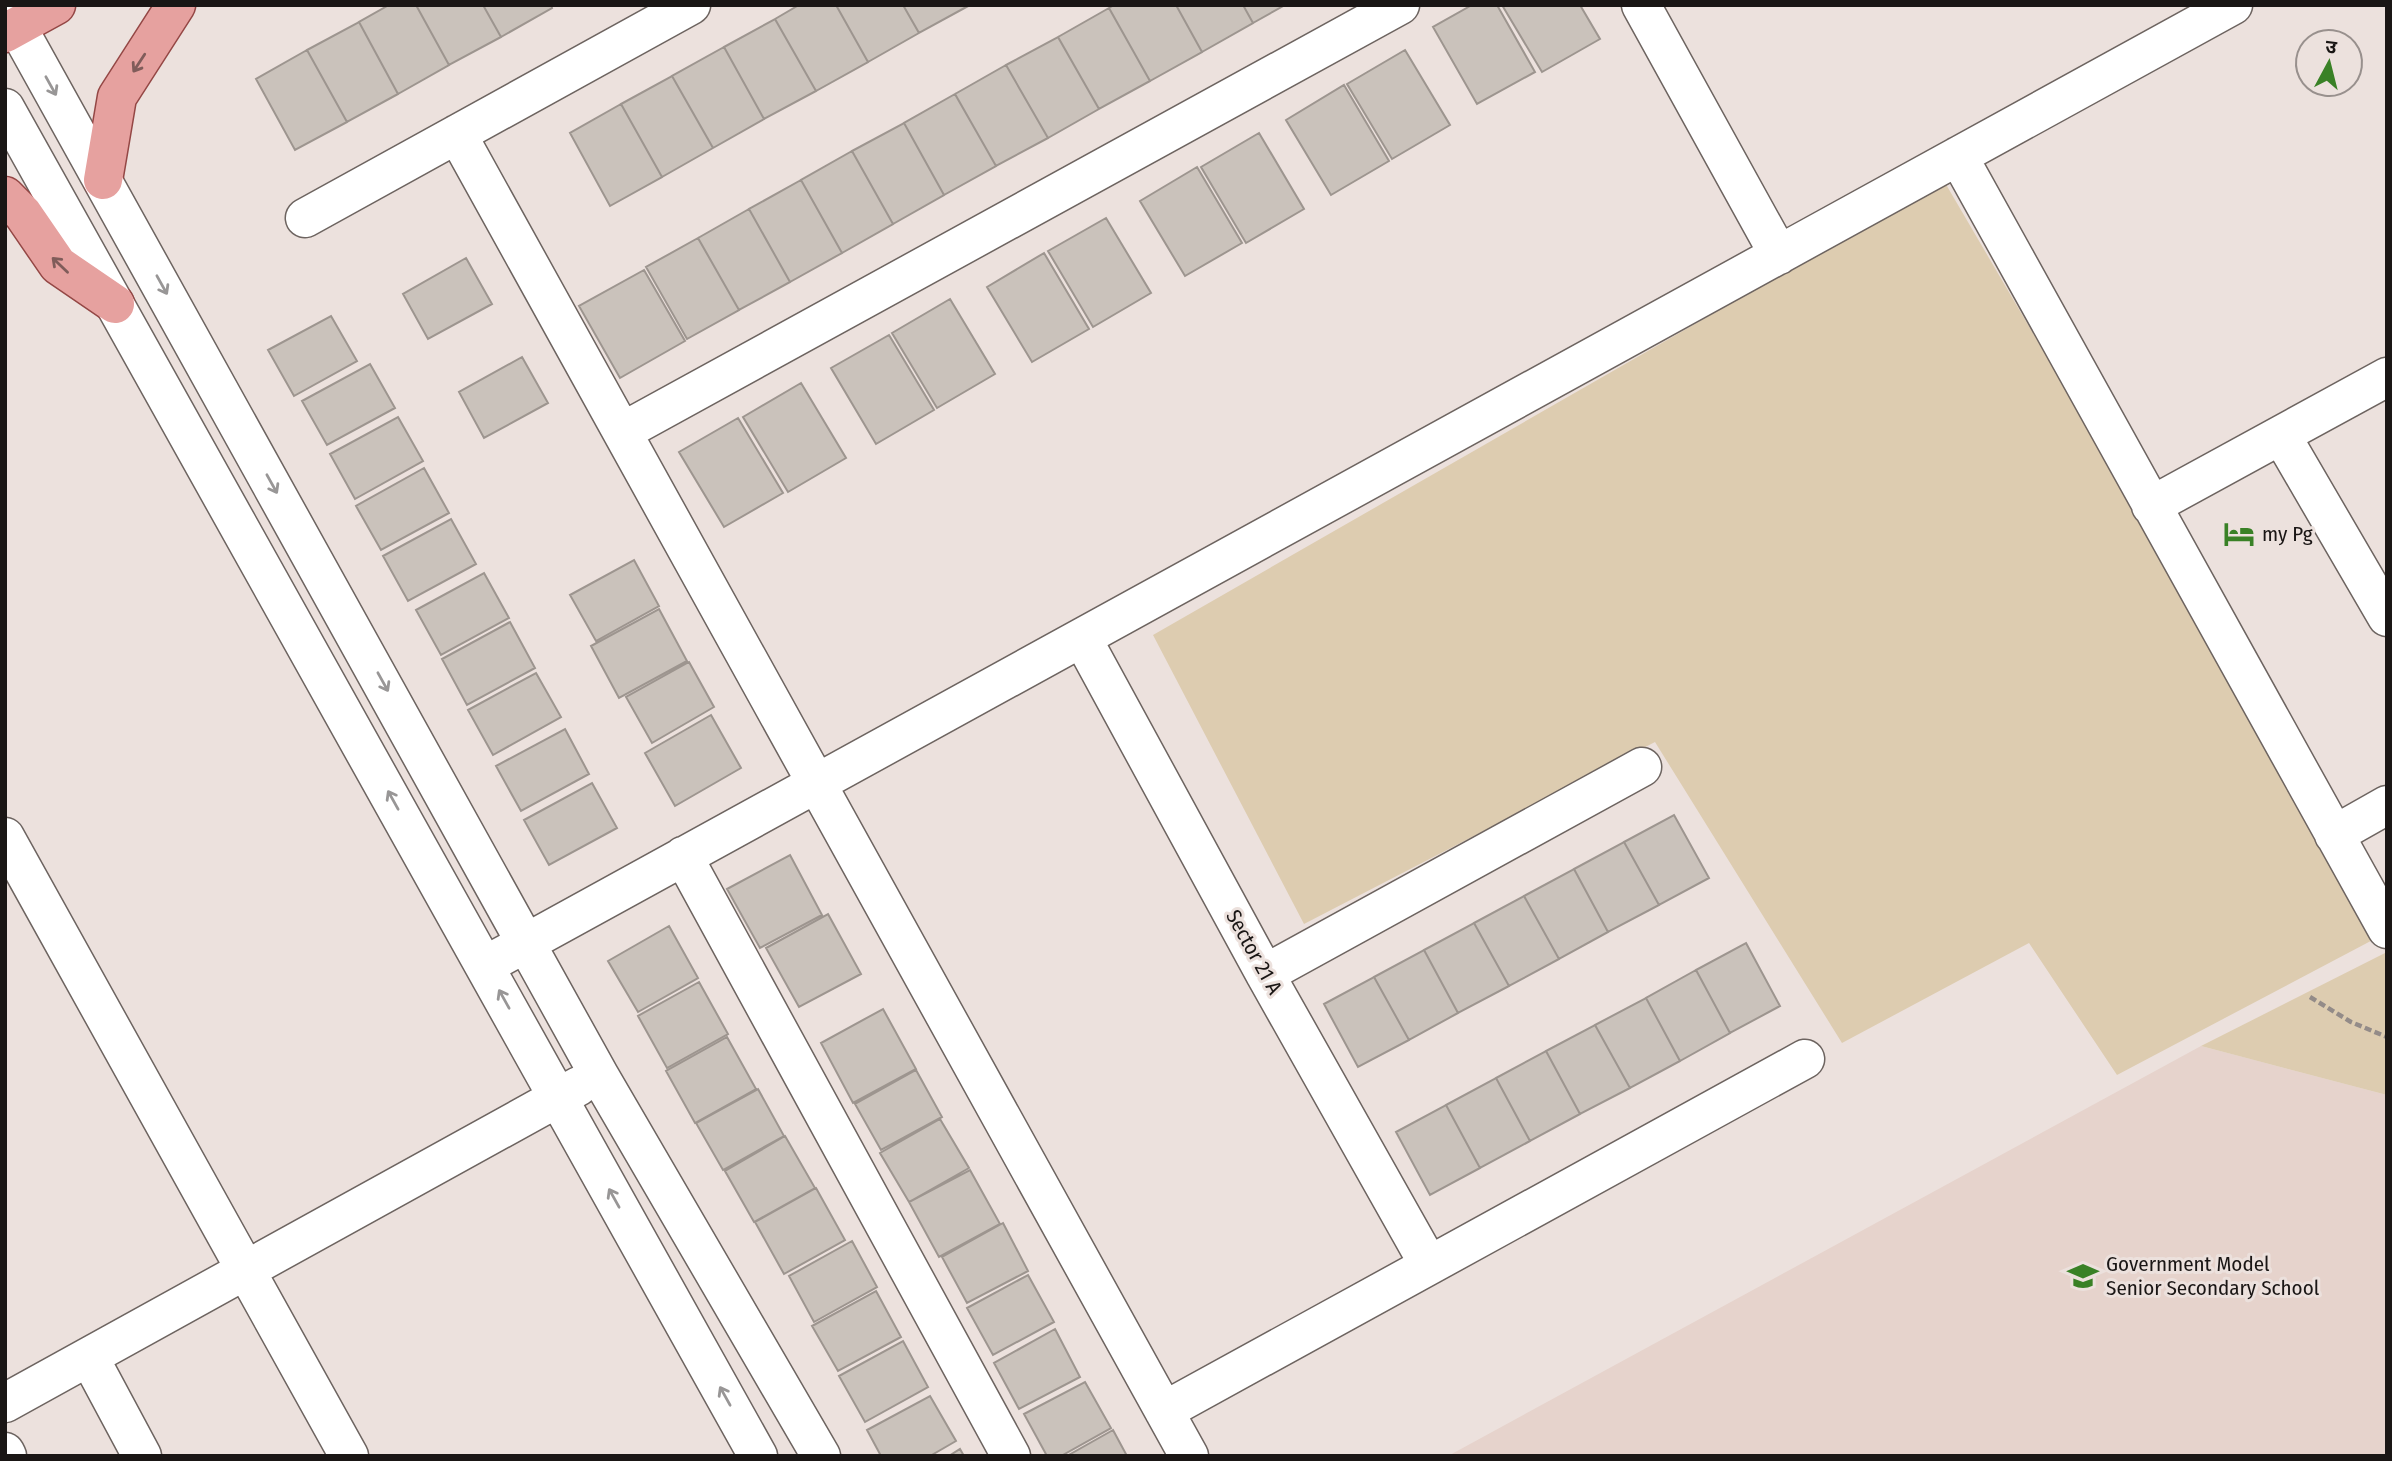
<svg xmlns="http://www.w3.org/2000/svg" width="2392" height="1461" font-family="'Fira Sans Condensed','Noto Sans Devanagari',sans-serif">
	<rect width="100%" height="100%" fill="#ece1dd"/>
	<path fill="#e6d3cc" d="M2201 1046 2387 1095V1456H1448Z"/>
	<path fill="#ddccb0" d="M1944 181 2384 934 2117 1075 2029 943 1842 1043 1655 742 1304 924 1153 635Z
		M2387 952V1095L2201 1046Z"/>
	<path fill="#cac2bb" stroke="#9d958f" stroke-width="2" d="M389 5H416L449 65 398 94 359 22Z
		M416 5H483L501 37 449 65Z
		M483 5H551L552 8 501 37Z
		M799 5H836L868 62 816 91 775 19Z
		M836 5H903L919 33 868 62Z
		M903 5H970L919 33Z
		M1114 5H1176L1202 52 1150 81 1109 8Z
		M1176 5H1243L1253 23 1202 52Z
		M1243 5H1285L1253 23Z
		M1472 5H1497L1535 72 1477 104 1433 27Z
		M1502 5H1580L1600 39 1542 72Z
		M1109 8 1150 81 1099 109 1058 37Z
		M775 19 816 91 764 119 724 47Z
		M359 22 398 94 347 122 307 50Z
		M1058 37 1099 109 1048 138 1006 65Z
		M724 47 764 119 713 148 672 76Z
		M307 50 347 122 295 150 256 79Z
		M1405 50 1450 125 1392 159 1347 84Z
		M1006 65 1048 138 996 166 955 94Z
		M672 76 713 148 662 177 621 104Z
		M1344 85 1389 161 1331 195 1286 120Z
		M955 94 996 166 944 195 904 123Z
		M621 104 662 177 610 206 570 133Z
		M904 123 944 195 893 224 852 151Z
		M1259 133 1304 209 1246 243 1201 167Z
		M852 151 893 224 842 253 801 180Z
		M1197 167 1242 243 1185 276 1140 201Z
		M801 180 842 253 790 282 749 209Z
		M749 209 790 282 739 310 698 238Z
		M1106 218 1151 293 1093 327 1048 251Z
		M698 238 739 310 687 339 646 267Z
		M1044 253 1089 329 1032 362 987 287Z
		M466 258 492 304 428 339 403 294Z
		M644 270 685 341 620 378 579 306Z
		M950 299 995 374 937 408 892 333Z
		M331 316 357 361 294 396 268 350Z
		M889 335 934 410 876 444 831 368Z
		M522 357 548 403 484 438 459 392Z
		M370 364 395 408 327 445 302 401Z
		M801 383 846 458 788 492 743 417Z
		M398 417 423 461 355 499 330 454Z
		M738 418 783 493 724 527 679 452Z
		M424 468 449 513 381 550 356 506Z
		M451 519 476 564 408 601 383 556Z
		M634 560 659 606 596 641 570 595Z
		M484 573 509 618 441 655 416 610Z
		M659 609 687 661 619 698 591 646Z
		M510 622 535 668 467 705 442 659Z
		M689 662 714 707 652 743 626 697Z
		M536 673 561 717 493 755 468 710Z
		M711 715 741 768 675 806 645 753Z
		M565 729 589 774 521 811 496 766Z
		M592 783 617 828 549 865 524 820Z
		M1674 815 1709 878 1659 905 1624 842Z
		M1624 842 1659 905 1608 932 1574 869Z
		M790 855 822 915 760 948 727 889Z
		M1574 869 1608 932 1559 959 1524 896Z
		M1524 896 1559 959 1509 986 1474 923Z
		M828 914 861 974 799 1007 766 948Z
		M1474 923 1509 986 1458 1013 1424 950Z
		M669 926 698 978 638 1012 608 961Z
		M1746 943 1780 1006 1730 1033 1696 970Z
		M1424 950 1458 1013 1409 1040 1374 977Z
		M1696 970 1730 1033 1680 1061 1646 998Z
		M1374 977 1409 1040 1358 1067 1324 1004Z
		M699 982 728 1034 667 1068 638 1016Z
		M1646 998 1680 1061 1630 1088 1595 1025Z
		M883 1009 916 1069 853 1103 821 1043Z
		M1595 1025 1630 1088 1580 1114 1546 1051Z
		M727 1037 756 1089 695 1123 666 1071Z
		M1546 1051 1580 1114 1530 1141 1496 1078Z
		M916 1070 942 1117 881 1150 855 1104Z
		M1496 1078 1530 1141 1480 1168 1446 1105Z
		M758 1089 784 1136 723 1170 696 1123Z
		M1446 1105 1480 1168 1430 1195 1396 1132Z
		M940 1119 969 1168 909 1202 880 1153Z
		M785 1136 815 1188 754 1222 725 1171Z
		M970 1170 1000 1224 939 1257 909 1202Z
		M816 1188 845 1240 784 1274 755 1222Z
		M1003 1223 1028 1271 967 1303 942 1257Z
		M852 1241 877 1287 814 1322 789 1276Z
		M1028 1275 1054 1322 993 1355 967 1308Z
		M876 1291 901 1337 838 1371 812 1326Z
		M1055 1329 1080 1377 1019 1409 994 1363Z
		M903 1341 928 1387 865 1422 839 1376Z
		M1085 1382 1111 1428 1061 1456H1047L1024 1414Z
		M930 1396 956 1441 930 1456H881L867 1430Z
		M1113 1430 1127 1456H1067Z
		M960 1449 964 1456H949Z"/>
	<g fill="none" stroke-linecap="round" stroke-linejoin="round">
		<g stroke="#6d6460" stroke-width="41">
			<path id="minor" d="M5 5 599 1075 821 1456
				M1641 5 1779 255
				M5 108 758 1456
				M457 134 1189 1456
				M1958 156 2387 929
				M305 218 691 5
				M622 432 1400 5
				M2281 435 2387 617
				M2151 506 2387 377
				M1082 638 1265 974 1429 1265
				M2334 835 2387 805
				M5 837 349 1456
				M683 856 1011 1456
				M486 965 2233 5
				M1265 974 1642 767
				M89 1357 142 1456
				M5 1403 579 1086
				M1164 1411 1805 1059
				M5 1452 7 1456"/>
		</g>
		<g stroke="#944745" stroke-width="41">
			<path id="major" d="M5 33 56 5
				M103 180 117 97 176 5
				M5 196 23 214 58 265 115 304"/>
		</g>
		<path stroke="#938b88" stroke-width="4.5" stroke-dasharray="7 3.5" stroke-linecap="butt" d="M2310 997 2351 1022 2387 1037"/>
		<use href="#minor" stroke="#fff" stroke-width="38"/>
		<use href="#major" stroke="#e6a19f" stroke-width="38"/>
	</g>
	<defs><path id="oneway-shaft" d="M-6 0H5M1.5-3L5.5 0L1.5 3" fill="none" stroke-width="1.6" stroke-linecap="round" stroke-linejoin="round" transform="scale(1.75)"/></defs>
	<g stroke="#805c5a">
		<use href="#oneway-shaft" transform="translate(139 63) rotate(123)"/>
		<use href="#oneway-shaft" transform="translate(60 265) rotate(-136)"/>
	</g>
	<g stroke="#989696">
		<use href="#oneway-shaft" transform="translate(51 86) rotate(61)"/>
		<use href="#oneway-shaft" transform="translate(162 285) rotate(61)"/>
		<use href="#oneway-shaft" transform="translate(272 484) rotate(61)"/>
		<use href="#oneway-shaft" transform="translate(383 682) rotate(61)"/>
		<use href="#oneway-shaft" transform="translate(393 800) rotate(-119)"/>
		<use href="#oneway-shaft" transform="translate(504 999) rotate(-119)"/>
		<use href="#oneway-shaft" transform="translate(614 1198) rotate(-119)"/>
		<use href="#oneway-shaft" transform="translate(725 1396) rotate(-119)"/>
	</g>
	<defs>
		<g id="hotel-bare" transform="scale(2.415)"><path d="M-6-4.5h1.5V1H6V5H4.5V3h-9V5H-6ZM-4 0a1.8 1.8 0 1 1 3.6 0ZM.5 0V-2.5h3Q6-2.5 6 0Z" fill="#398126" stroke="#ece1dd" stroke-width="2.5" paint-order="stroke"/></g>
		<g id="school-bare" transform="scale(2.415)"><path d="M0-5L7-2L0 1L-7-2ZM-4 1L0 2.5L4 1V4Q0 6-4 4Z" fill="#398126" stroke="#ece1dd" stroke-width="2.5" paint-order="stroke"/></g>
	</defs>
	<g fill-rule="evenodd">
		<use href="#hotel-bare" x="2239" y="534"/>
		<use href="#school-bare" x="2083" y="1276"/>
	</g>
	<g text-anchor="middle" stroke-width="6" stroke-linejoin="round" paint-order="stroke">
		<g font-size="21" fill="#1a1615" stroke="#ece1dd" text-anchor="start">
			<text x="2262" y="541">my Pg</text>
			<text x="2106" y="1271">Government Model<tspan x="2106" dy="24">Senior Secondary School</tspan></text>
		</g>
		<g font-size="21" fill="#1a1615" stroke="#ece1dd">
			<text transform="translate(1254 952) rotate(61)" y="7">Sector 21 A</text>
		</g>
	</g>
	<rect width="2392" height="1461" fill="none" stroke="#1a1615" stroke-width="14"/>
	<g transform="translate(2329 63) rotate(7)"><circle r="33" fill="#ece1dd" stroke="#98908d" stroke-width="2"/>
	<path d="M0-5L12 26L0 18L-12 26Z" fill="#398126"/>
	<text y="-10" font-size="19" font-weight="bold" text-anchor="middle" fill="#1a1615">उ</text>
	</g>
</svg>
